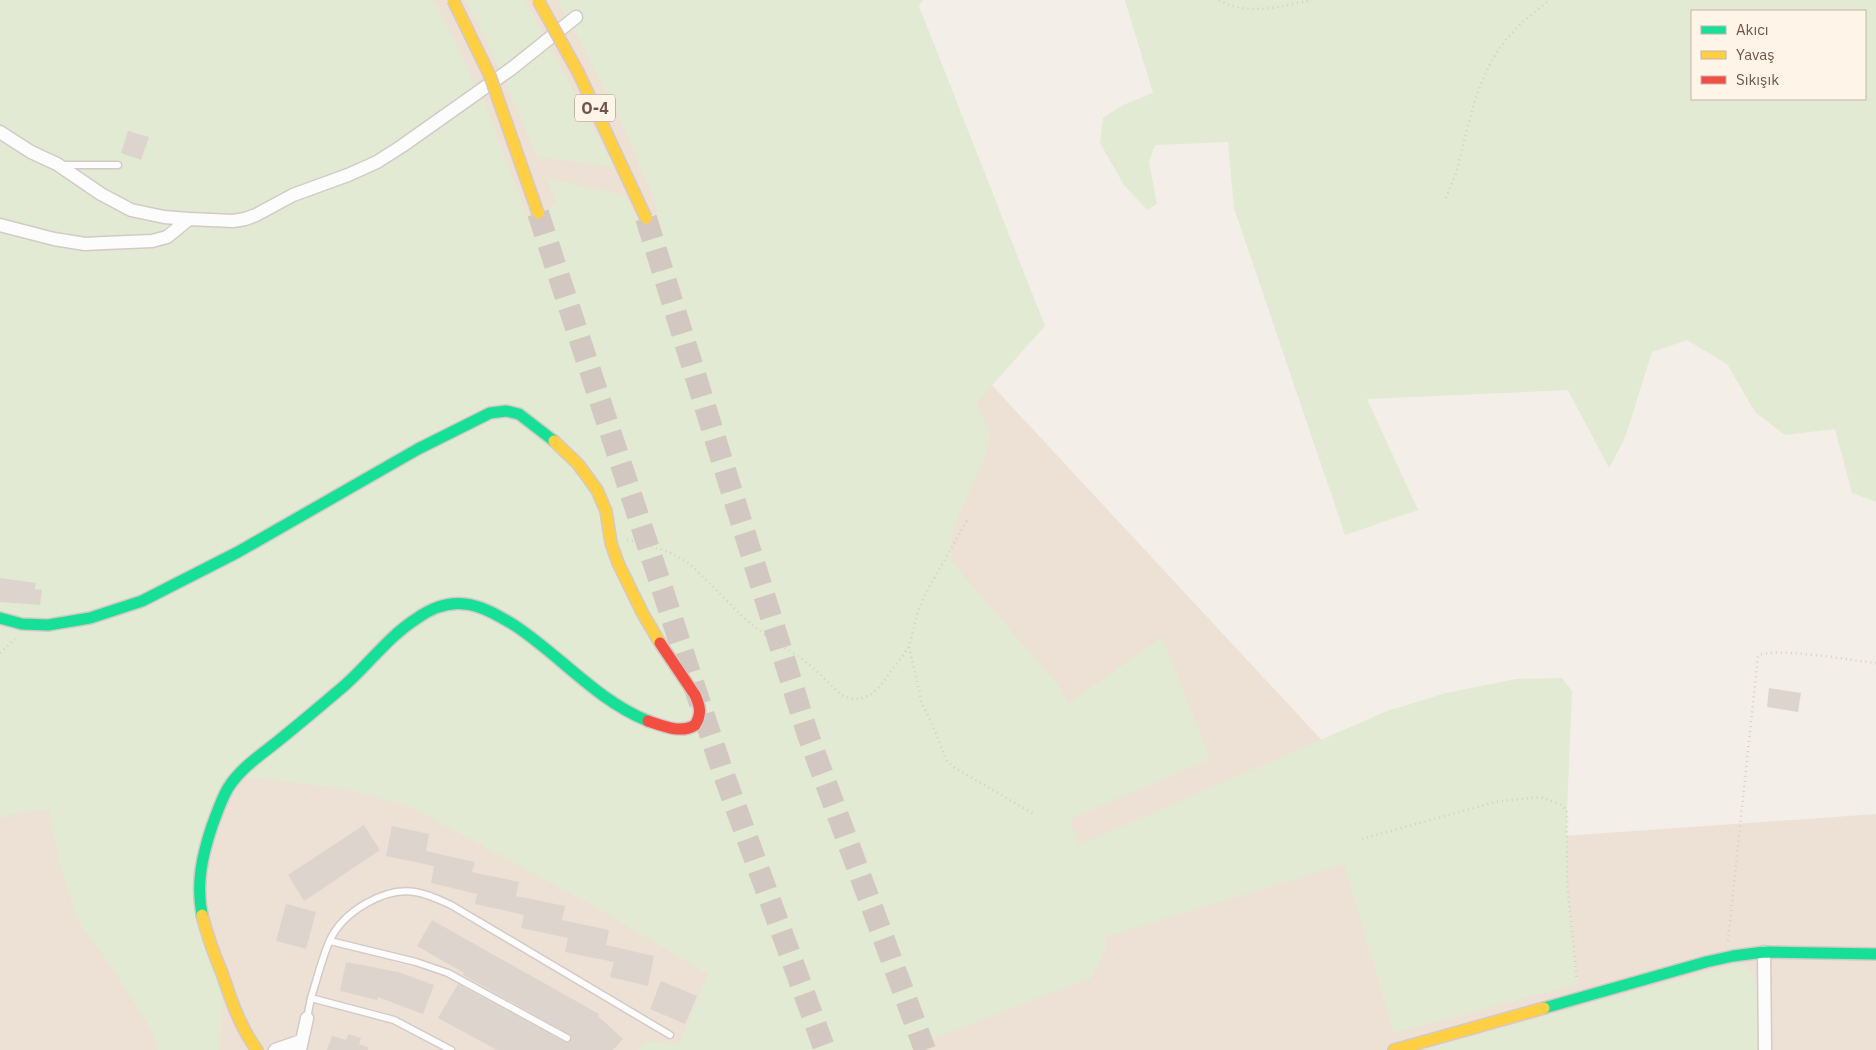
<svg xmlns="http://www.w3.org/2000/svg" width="1876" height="1050" font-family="'IBM Plex Sans',sans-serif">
	<rect width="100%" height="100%" fill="#f4eee8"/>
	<path fill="#ede1d5" d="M0 0H634L1420 846 1876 814V1050H0Z"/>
	<path fill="#e2ead3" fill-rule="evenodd" d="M0 0H433L451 33 489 114 527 217 557 204 547 178 626 196 639 222 659 212 626 132 578 36 557 0H923L919 6 1045 326 976 403 990 431 986 455 956 520 951 547 952 562 1060 688 1068 704 1162 637 1210 759 1072 818V826L1079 845 1387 711 1446 693 1516 679 1562 678 1572 691 1567 811V883L1578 984 1394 1033 1344 864 1105 937 1106 949 1091 978 931 1039 915 1050H637L647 1041 679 1044 708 974 596 907 411 807 349 789 237 776 202 859 223 1004 219 1050H158L151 1030 116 973 78 921 60 865 49 809 10 814 0 819Z
		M466 0H525L614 167 538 157 477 20Z
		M1125 0H1876V502L1852 493 1835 429 1785 435 1755 412 1727 364 1687 340 1652 352 1625 438 1609 468 1568 390 1367 399 1418 510 1345 535 1234 208 1228 142 1155 145 1149 162 1157 204 1147 210 1124 185 1100 143 1103 118 1123 105 1153 93ZM1692 11H1865V99H1692Z
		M1739 964C1744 966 1749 968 1752 973 1760 988 1757 1032 1758 1050H1423L1731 965Z"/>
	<path fill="#ded4ce" d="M128 131 149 137 141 160 121 153Z
		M0 578 36 583 35 589 42 590 40 605 0 602Z
		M1769 688 1801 693 1798 712 1767 707Z
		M364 825 380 850 304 901 288 875Z
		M392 826 429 834 426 851 475 862 472 872 519 882 516 896 565 906 562 920 609 930 606 945 654 956 648 986 610 977 614 962 565 952 568 938 521 928 524 915 475 904 477 894 431 883 434 866 386 856Z
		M286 904 316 912 306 949 276 941Z
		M432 920 599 1014 598 1016 623 1039 613 1050H497L438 1018 458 984 565 1042H569L572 1038 569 1034 463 975 464 973 417 946Z
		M346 962 398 972 434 985 423 1014 378 997 377 1000 340 991Z
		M661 981 697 996 685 1024 650 1009Z
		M348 1034 361 1038 359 1044 368 1047V1050H327L332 1036 346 1040Z"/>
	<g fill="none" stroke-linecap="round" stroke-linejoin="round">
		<path stroke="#d3c8c1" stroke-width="22" stroke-dasharray="22 11" stroke-linecap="butt" d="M538 213 721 767 825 1050
			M646 218 808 735 925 1050"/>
		<g stroke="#d3cac5" stroke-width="9">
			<path id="lane" d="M62 165H118
				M330 941 416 962 448 973 567 1038
				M307 1018 311 998
				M451 1050 394 1020 311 998C317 979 322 958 330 940 343 912 384 887 415 892 428 894 440 900 451 905L670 1035"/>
		</g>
		<g stroke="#d3cac5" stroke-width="15">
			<path id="street" d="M0 132 31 152 57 164 101 194 131 210 164 217 189 219 233 221 245 219 256 215 293 195 348 175 377 162 402 146 511 69 576 17
				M0 225 54 239 85 244 105 243 152 241 167 237 189 219
				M1764 952 1765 1050
				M275 1050 301 1041
				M300 1050 307 1018"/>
		</g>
		<g stroke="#d3cac4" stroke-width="14">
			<path id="fast" d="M0 618 22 624 48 625 90 618 142 601 238 552 418 449 490 413 506 411 519 414 554 441
				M202 915C196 883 202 856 212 826 217 813 221 800 228 788 242 766 264 753 283 737 304 720 324 703 344 686 369 664 388 637 416 619 430 609 448 602 465 604 483 606 499 616 514 625 560 655 596 700 648 721
				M1544 1008 1706 962 1733 956 1764 952 1876 954"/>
		</g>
		<g stroke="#d3cac4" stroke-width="14">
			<path id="slow" d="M554 441 578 464 597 490 606 511 611 543 618 563 643 614 660 643
				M202 915C207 935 214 954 222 973 231 1000 240 1027 257 1050
				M1394 1050 1544 1008"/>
		</g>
		<g stroke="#d3cac4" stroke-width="14">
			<path id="jam" d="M648 721C663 726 681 734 695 725 702 714 700 706 695 695L660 643"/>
		</g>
		<path stroke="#d5ceca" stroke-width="2.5" stroke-dasharray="1 4" stroke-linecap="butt" d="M1219 0C1249 17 1281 6 1312 0
			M1446 198C1450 188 1455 177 1458 166 1468 127 1475 88 1496 54 1508 33 1531 14 1550 0
			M627 540 634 541 671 553 690 564 746 620 766 636 798 656 818 672 840 694 851 699H860L870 695 880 686 909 647 918 611 927 591 969 517
			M909 647 922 703 935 731 946 760 955 768 1034 814
			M0 653 15 639
			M1362 839 1499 801 1541 797 1562 805 1567 811V883L1577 981
			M1728 941 1758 656C1770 646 1856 661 1876 663"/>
		<use href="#lane" stroke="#fdfcfc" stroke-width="6"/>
		<use href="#street" stroke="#fdfcfc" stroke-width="12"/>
		<use href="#fast" stroke="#16e098" stroke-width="11"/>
		<use href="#slow" stroke="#ffcf43" stroke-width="11"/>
		<use href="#jam" stroke="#f24e42" stroke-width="11"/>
		<g stroke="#d3cac5" stroke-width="14" stroke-linecap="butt">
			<path id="slow-bridge" d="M453 0 490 76 538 213
				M538 0 578 72 646 218"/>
		</g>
		<use href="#slow-bridge" stroke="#ffcf43" stroke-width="11"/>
	</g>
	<g text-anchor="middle" stroke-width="4" stroke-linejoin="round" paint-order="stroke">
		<rect fill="#fef4e8" stroke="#9b857a" stroke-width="1" x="575" y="94.5" width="40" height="27" rx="4"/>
		<g font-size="16" font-weight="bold" fill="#70554b">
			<text x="595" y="114">O-4</text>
		</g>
	</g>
	<rect x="1691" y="10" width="175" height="90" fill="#fef4e8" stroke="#c5b4a9"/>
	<rect x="1701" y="26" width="25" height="8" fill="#16e098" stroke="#c5b4a9"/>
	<text x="1736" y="35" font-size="15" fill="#70554b">Akıcı</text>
	<rect x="1701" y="51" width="25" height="8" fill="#ffcf43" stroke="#c5b4a9"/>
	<text x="1736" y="60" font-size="15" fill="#70554b">Yavaş</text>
	<rect x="1701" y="76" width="25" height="8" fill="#f24e42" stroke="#c5b4a9"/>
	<text x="1736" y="85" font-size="15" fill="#70554b">Sıkışık</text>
</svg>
